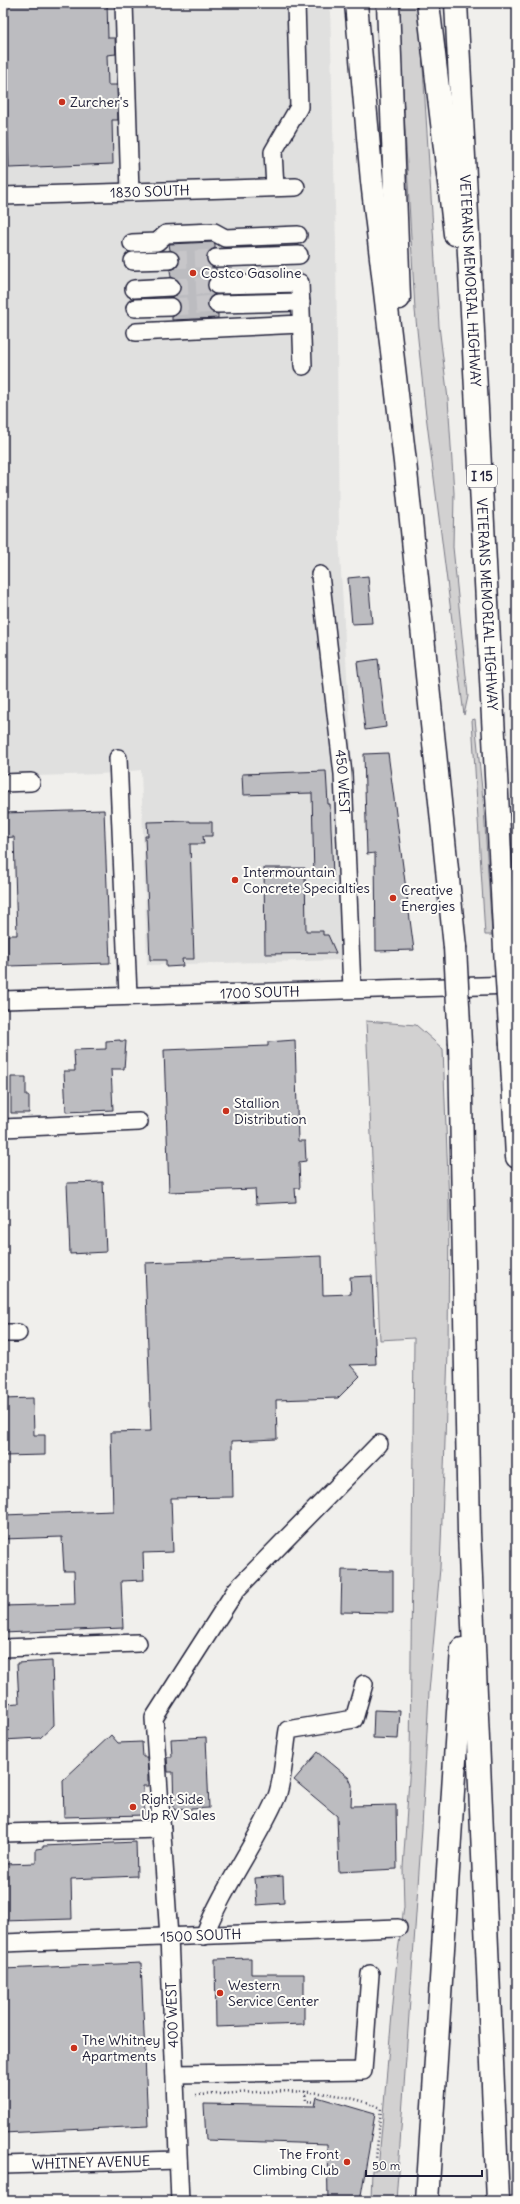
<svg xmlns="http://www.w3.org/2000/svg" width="520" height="2204" font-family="Delius,sans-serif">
	<rect width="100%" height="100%" fill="#f0efec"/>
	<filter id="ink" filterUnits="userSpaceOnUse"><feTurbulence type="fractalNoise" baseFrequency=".025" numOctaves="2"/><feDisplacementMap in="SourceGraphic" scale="8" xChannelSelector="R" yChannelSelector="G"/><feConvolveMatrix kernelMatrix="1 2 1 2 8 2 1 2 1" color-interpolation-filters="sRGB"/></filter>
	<g filter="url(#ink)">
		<path fill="#e0e0df" d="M3 3H330L336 246 339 537 352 761 337 764 343 960 147 965 141 770 101 774 3 777Z"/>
		<path fill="#d2d1d1" stroke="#7a7a86" d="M398 3H419L439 326 448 399 454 493 453 547 468 696 464 715 425 407 415 310Z
			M475 719 484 810 492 935H485L472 720Z
			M366 1021 416 1025 443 1049 449 1205 448 1352 444 1470 440 1568 429 1692 422 1828 396 2201H371L372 2170H378L397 1959 404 1907 403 1868 410 1764 414 1338 380 1340Z"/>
		<path fill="#bcbcc0" stroke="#22223b" d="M3 3H107L108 38H115L116 54 107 55 108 85H117L118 120H112L113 164 9 168 5 55H3V39H5Z
			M212 242 215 244V248L207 253 206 259 211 267 216 268V275L208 280 207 286 209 291 215 294 208 299 207 305 212 313 218 314V318L172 320V317L180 312 181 307 179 301 171 297 177 295 181 287 179 281 171 277 170 270 176 268 180 260 178 254 170 250 169 244Z
			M368 576 372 623 352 624 348 578Z
			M378 659 386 727 365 730 357 662Z
			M388 753 414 950 376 951 375 853 367 854 364 754Z
			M326 771 328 804H330L333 876 314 877 312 793 243 795 242 774Z
			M104 810 110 963 8 966V935H17L14 837 3 838V813Z
			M190 821V822H212V836H203L204 844H190L194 959H182L183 966 166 967V960H150L145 836H148L147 822Z
			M264 868H305L306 931H323V935H328L336 953 265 954Z
			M120 1040V1041H126L124 1069H111L113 1110 66 1112 64 1071H75L74 1050 106 1049V1041Z
			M295 1040 298 1141H305L306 1161 299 1162 300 1188H295L296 1202 256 1204 255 1189 169 1192 164 1050 268 1046V1042Z
			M11 1077H26V1096H29V1113H11Z
			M103 1182 106 1252 70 1254 67 1183Z
			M322 1256 323 1295 351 1294 350 1277 372 1276 376 1364 350 1365 360 1376 338 1398 276 1400 277 1439 232 1441 233 1497 171 1498 173 1552 143 1553 144 1580 121 1581 123 1628 3 1633V1606L75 1604 74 1571H64L62 1537 3 1539V1515L113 1511 111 1432 151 1431 145 1263Z
			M33 1398 34 1435H45V1455L3 1456V1399Z
			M342 1570 393 1571V1613L341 1612Z
			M52 1661 54 1725 40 1738 3 1740V1704L19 1703 17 1663Z
			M374 1710 400 1711 398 1739 373 1738Z
			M111 1735 118 1743 142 1742 143 1757H147L148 1773V1786H143L144 1815 64 1817 63 1780Z
			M206 1737 209 1808 174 1810 173 1772H168L167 1757H172L171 1739Z
			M318 1752 349 1778 352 1785 351 1806 396 1805 397 1869 339 1872 337 1816 294 1780Z
			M136 1842 137 1876 71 1879 72 1919 3 1921V1864L36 1863V1849L43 1848V1846Z
			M283 1876 284 1903 257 1905 255 1878Z
			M251 1958V1974H304V2024L216 2027 215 1959Z
			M141 1963 148 2126 3 2133V1969Z
			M317 2097 375 2114 360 2201H328L327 2144 206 2140 204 2104 315 2106Z"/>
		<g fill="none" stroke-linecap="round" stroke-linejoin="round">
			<path stroke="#c7c6c9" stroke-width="17" stroke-dasharray="17 8" stroke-linecap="butt" d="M170 260 216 258
				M171 287 217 285
				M171 307 217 304"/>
			<g stroke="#22223b" stroke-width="20">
				<g id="minor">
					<path d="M124 3 130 192"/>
					<path d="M275 187 273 152 299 107 296 3"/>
					<path id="s1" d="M3 196 296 187"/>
					<path d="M132 243 157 242 166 234 214 232 225 238 298 235"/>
					<path d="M216 258 299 255"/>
					<path d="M133 261 170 260"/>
					<path d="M217 285 300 283 303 366"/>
					<path d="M134 289 171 287"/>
					<path d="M217 304 301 302"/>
					<path d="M135 308 171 307"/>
					<path d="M136 332 301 324"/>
					<path id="s2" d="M320 575 343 774 352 989"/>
					<path d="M118 758 128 995"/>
					<path d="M3 783 31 782"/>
					<path id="s3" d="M3 1000 517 985"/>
					<path d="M3 1128 139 1122"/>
					<path d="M3 1333H18"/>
					<path d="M3 1648 138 1643"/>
					<path d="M3 1833 162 1829"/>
					<path d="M204 1936C223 1887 256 1844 277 1796 283 1780 285 1747 288 1730L354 1719 364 1684"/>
					<path id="s4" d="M3 1943 398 1928"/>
					<path d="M175 2074 363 2071 370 1974"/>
					<path id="s5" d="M3 2165 178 2160"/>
					<path d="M180 2201 169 1937 154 1718 236 1590 379 1444"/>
				</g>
			</g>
			<g stroke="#22223b" stroke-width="25">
				<g id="highway">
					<path d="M356 3 372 181 405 462 455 947"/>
					<path d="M388 3 399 298"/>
					<path d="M428 3 455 234"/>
					<path id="s6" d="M456 3 505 949"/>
					<path d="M460 1044 469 1532 498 2201"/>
					<path d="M511 1044 517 1157"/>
					<path d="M427 2201 462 1649"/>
				</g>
			</g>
			<path stroke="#22223b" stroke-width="2.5" stroke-dasharray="1 3" stroke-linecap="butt" d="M305 2091 306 2101 316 2102
				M196 2095C258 2093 323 2083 381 2108L376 2159"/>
			<use href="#minor" stroke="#fdfcf7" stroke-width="17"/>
			<use href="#highway" stroke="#fdfcf7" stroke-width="22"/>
			<g stroke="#22223b" stroke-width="25" stroke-linecap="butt">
				<path id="highway-bridge" d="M455 947 460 1044
					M505 949 511 1044"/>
			</g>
			<use href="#highway-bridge" stroke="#fdfcf7" stroke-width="22"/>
		</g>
	</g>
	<g fill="#c8321e" stroke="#fdfcf7" stroke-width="1.5">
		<circle cx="62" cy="102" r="4"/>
		<circle cx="193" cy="273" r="4"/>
		<circle cx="235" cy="880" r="4"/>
		<circle cx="393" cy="898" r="4"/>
		<circle cx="226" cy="1111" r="4"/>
		<circle cx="133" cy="1807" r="4"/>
		<circle cx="220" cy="1993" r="4"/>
		<circle cx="74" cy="2048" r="4"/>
		<circle cx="347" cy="2162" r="4"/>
	</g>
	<g text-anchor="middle" stroke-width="4" stroke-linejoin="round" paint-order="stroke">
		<rect fill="#fdfcf7" stroke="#646373" stroke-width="1" x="467" y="465" width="30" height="22" rx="3"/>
		<g font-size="13" font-weight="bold" fill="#22223b">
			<text x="482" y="481">I 15</text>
		</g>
		<g font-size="14" fill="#22223b" stroke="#fdfcf7" text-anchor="start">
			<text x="70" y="107">Zurcher's</text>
			<text x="201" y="278">Costco Gasoline</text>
			<text x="243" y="877">Intermountain<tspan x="243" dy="16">Concrete Specialties</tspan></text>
			<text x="401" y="895">Creative<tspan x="401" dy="16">Energies</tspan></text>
			<text x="234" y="1108">Stallion<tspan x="234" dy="16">Distribution</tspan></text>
			<text x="141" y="1804">Right Side<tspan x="141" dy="16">Up RV Sales</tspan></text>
			<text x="228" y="1990">Western<tspan x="228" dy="16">Service Center</tspan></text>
			<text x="82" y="2045">The Whitney<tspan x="82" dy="16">Apartments</tspan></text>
			<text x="339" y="2159" text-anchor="end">The Front<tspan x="339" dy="16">Climbing Club</tspan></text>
		</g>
		<g font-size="14" fill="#22223b" stroke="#fdfcf7">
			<text dy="5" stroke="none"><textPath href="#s1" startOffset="147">1830 SOUTH</textPath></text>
			<text dy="5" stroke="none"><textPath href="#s6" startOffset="278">VETERANS MEMORIAL HIGHWAY</textPath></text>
			<text dy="5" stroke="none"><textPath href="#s6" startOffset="602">VETERANS MEMORIAL HIGHWAY</textPath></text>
			<text dy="5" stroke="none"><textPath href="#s2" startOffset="208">450 WEST</textPath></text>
			<text dy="5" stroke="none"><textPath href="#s3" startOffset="257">1700 SOUTH</textPath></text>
			<text dy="5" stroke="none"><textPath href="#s4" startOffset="198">1500 SOUTH</textPath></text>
			<text transform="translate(172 2015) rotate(-92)" y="5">400 WEST</text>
			<text dy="5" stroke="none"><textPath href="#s5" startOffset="88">WHITNEY AVENUE</textPath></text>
		</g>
	</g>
	<rect width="520" height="2204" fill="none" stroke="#fdfcf7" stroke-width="16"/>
	<rect x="8" y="8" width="504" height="2188" fill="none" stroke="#22223b" stroke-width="1.5" filter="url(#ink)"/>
	<path d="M366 2170v6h116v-6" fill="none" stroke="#22223b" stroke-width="2"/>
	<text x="372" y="2170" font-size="12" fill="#22223b" stroke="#fdfcf7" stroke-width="3" paint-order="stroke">50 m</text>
</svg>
